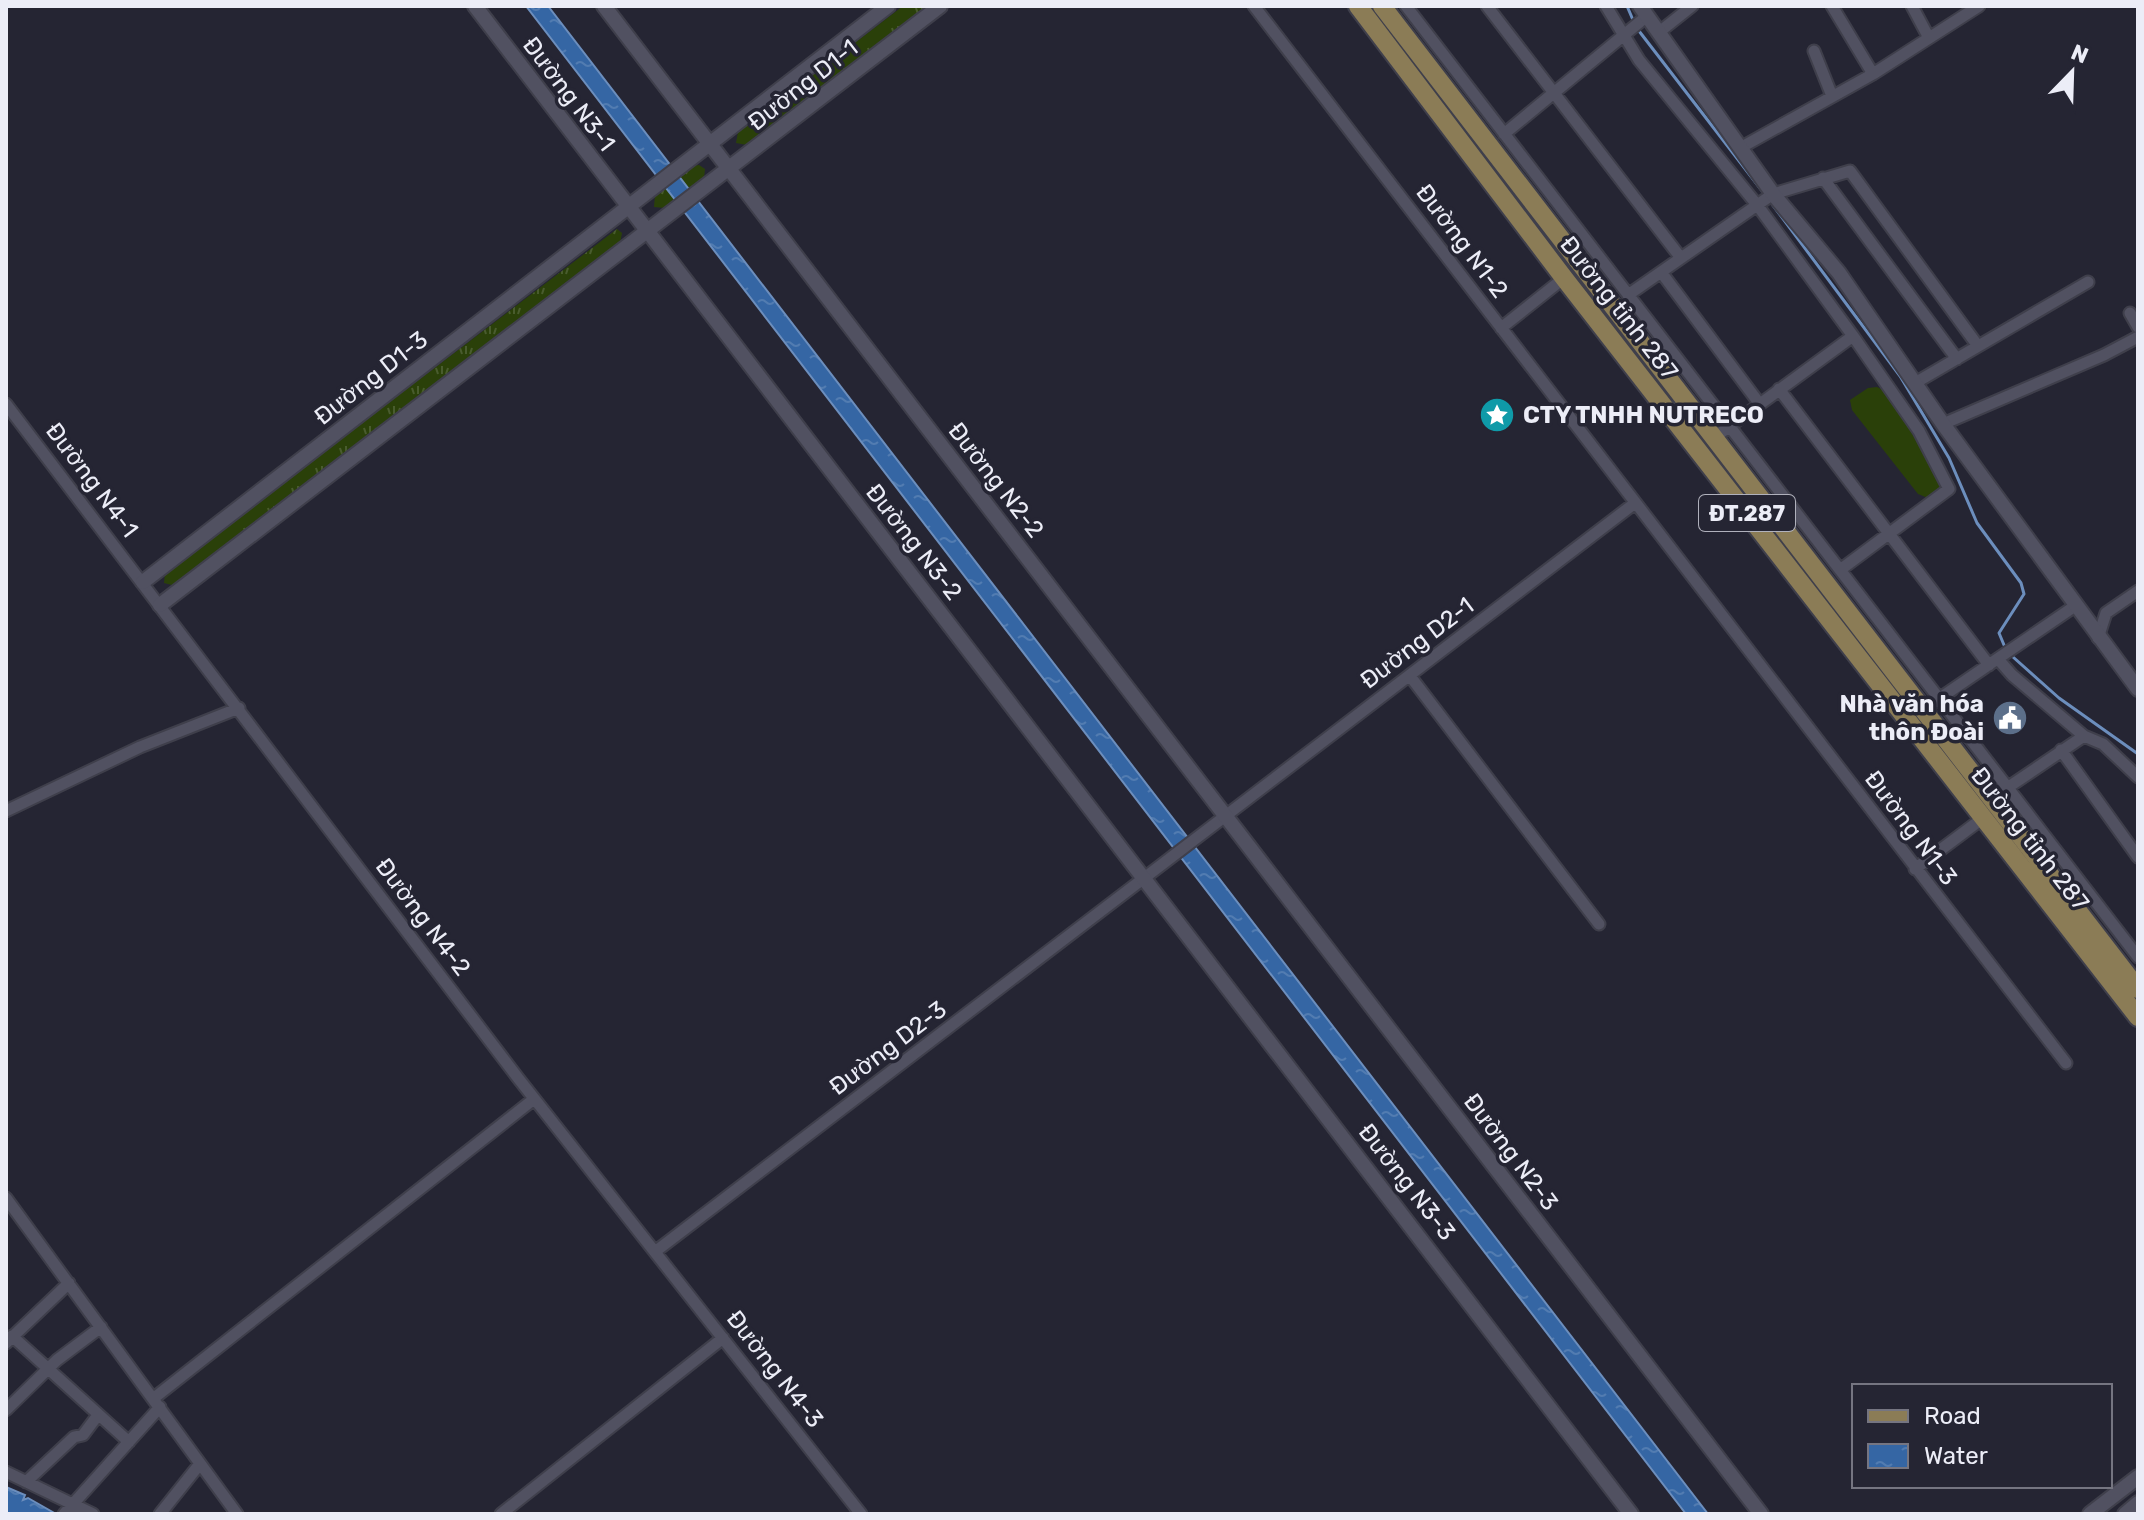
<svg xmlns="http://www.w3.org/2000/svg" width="2144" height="1520" font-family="Rubik,sans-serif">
	<defs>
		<pattern id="grass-tufts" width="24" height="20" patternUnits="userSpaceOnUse" patternTransform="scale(2)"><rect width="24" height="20" fill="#2a4009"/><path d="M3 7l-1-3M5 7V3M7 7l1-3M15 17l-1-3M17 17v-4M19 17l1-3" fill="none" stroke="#495c2e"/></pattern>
		<pattern id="water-ripples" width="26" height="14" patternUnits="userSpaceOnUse" patternTransform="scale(2)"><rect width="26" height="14" fill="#3566a4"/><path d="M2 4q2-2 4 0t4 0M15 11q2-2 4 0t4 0" fill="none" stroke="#527cb1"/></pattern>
	</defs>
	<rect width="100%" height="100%" fill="#252533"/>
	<path fill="url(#grass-tufts)" d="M903 6H928L747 145 736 143 738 132Z
		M699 165 705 169 704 178 665 208 654 207 655 195 693 166Z
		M617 229 622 233 620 243 176 586 164 583 165 573Z"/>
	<path fill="#2a4009" d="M1877 387 1887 392 1943 485 1928 498 1918 494 1852 410 1850 400 1868 388Z"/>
	<path fill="url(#water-ripples)" stroke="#6c8ebd" stroke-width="2" d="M526 6H548L1708 1514H1686Z
		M6 1487 25 1495 23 1500 28 1498 56 1514H6Z"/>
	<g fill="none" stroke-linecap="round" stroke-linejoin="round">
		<path stroke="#6c8ebd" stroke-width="3" d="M1627 6 1633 20
			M1639 31 1763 192
			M1772 204 1900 376 1949 458 1977 523 2021 583 2024 594 1999 633 2004 645
			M2013 657 2059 698 2138 754"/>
		<g stroke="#3f3f4b" stroke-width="15">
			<path id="minor" d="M1254 6 2066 1063
				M1406 6 2138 957
				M1487 6 1681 258
				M1606 6 1639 60 1758 206 1853 336 1715 437
				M1832 6 1873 74
				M1912 6 1929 38
				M1658 33 1692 6
				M1814 51 1832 96
				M1504 134 1647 16
				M1740 148 1873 74 1979 6
				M1823 178 1957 359
				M1661 272 1759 403
				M1628 295 1773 194 1850 171 1978 346
				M2130 313 2138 327
				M1501 328 1564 278
				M1915 383 2088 282
				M1779 389 1989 665
				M6 404 518 1078 861 1514
				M1943 424 2104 355 2138 337
				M1840 570 1949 489 1919 431 1853 336
				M2098 638 2106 613 2138 591
				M1998 659 2012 675 2084 736
				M1410 676 1599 924
				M1924 709 2075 606
				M2061 750 2138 857
				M2007 788 2084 736 2103 744 2138 777
				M6 811 140 747 239 708
				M1915 869 1983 818
				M6 1198 237 1514
				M656 1251 1635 503
				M12 1336 129 1442
				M6 1343 69 1283
				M154 1398 534 1099
				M6 1410 57 1360 101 1327
				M6 1472 93 1514
				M26 1482 74 1437 83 1435 98 1415
				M64 1514 160 1407
				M160 1514 199 1465
				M501 1514 723 1338"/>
		</g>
		<g stroke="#3f3f4b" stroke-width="18">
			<path id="tertiary" d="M475 6 1631 1514
				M604 6 1761 1514
				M1640 6 1773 194 1839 273 1943 424 2138 689
				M143 582 888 6
				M160 605 940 6
				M2090 1514 2138 1477
				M2125 1514 2138 1503"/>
		</g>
		<g stroke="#3f3f4b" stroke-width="22">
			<path id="primary" d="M1358 6 1564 278 2138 1017
				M1382 6 2138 989"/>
		</g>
		<use href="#minor" stroke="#515161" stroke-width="11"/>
		<use href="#tertiary" stroke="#515161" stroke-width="14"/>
		<use href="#primary" stroke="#8b7c56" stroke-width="18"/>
	</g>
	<defs>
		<g id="sight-disc" transform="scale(1.8)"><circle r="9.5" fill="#0f9aa8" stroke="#252533"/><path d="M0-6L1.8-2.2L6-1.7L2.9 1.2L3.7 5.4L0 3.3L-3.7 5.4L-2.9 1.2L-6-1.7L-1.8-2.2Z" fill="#fff"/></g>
		<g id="civic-disc" transform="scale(1.8)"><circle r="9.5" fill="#5c6f8a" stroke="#252533"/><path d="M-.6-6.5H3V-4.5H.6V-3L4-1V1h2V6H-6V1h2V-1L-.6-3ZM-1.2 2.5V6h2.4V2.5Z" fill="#fff"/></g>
	</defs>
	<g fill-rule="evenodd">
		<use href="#sight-disc" x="1497" y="415"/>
		<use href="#civic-disc" x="2010" y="718"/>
	</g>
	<g text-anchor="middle" stroke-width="7" stroke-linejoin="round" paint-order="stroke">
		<rect fill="#252533" stroke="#b0b1bc" stroke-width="2" x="1699" y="495" width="96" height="36" rx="6"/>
		<g font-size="22" font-weight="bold" fill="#ecedf7">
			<text x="1747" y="521">ĐT.287</text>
		</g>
		<g font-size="24" fill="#ecedf7" stroke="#252533">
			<text transform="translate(803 85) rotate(-38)" y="8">Đường D1-1</text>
			<text transform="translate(569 94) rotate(53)" y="8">Đường N3-1</text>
			<text transform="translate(1462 241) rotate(53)" y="8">Đường N1-2</text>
			<text transform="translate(1619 308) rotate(52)" y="8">Đường tỉnh 287</text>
			<text transform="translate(371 378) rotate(-38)" y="8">Đường D1-3</text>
			<text transform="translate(92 480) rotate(53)" y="8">Đường N4-1</text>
			<text transform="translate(996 480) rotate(52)" y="8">Đường N2-2</text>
			<text transform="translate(914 542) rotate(52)" y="8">Đường N3-2</text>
			<text transform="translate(1417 643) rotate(-37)" y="8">Đường D2-1</text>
			<text transform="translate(1911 828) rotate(53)" y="8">Đường N1-3</text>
			<text transform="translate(2030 839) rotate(52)" y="8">Đường tỉnh 287</text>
			<text transform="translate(423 917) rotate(53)" y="8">Đường N4-2</text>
			<text transform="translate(888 1048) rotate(-37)" y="8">Đường D2-3</text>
			<text transform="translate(1511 1152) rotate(53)" y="8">Đường N2-3</text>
			<text transform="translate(1407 1182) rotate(52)" y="8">Đường N3-3</text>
			<text transform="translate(775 1369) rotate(52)" y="8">Đường N4-3</text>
		</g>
		<g font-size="24" font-weight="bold" fill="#ecedf7" stroke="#252533" text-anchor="start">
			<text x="1523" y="423">CTY TNHH NUTRECO</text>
			<text x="1984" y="712" text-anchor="end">Nhà văn hóa<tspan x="1984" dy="28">thôn Đoài</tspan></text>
		</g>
	</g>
	<rect width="2144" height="1520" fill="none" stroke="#ecedf7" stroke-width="16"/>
	<rect x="1852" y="1384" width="260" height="104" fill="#252533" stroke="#757581" stroke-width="2"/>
	<rect x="1868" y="1410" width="40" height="12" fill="#8b7c56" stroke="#757581" stroke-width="2"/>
	<text x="1924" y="1424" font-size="24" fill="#ecedf7">Road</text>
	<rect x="1868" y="1444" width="40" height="24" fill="url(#water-ripples)" stroke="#757581" stroke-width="2"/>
	<text x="1924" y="1464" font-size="24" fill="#ecedf7">Water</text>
	<g transform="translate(2072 72) rotate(23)" stroke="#252533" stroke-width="6" paint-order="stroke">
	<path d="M0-6L14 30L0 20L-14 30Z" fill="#ecedf7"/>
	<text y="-12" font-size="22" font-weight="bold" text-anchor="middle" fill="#ecedf7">N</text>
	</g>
</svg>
